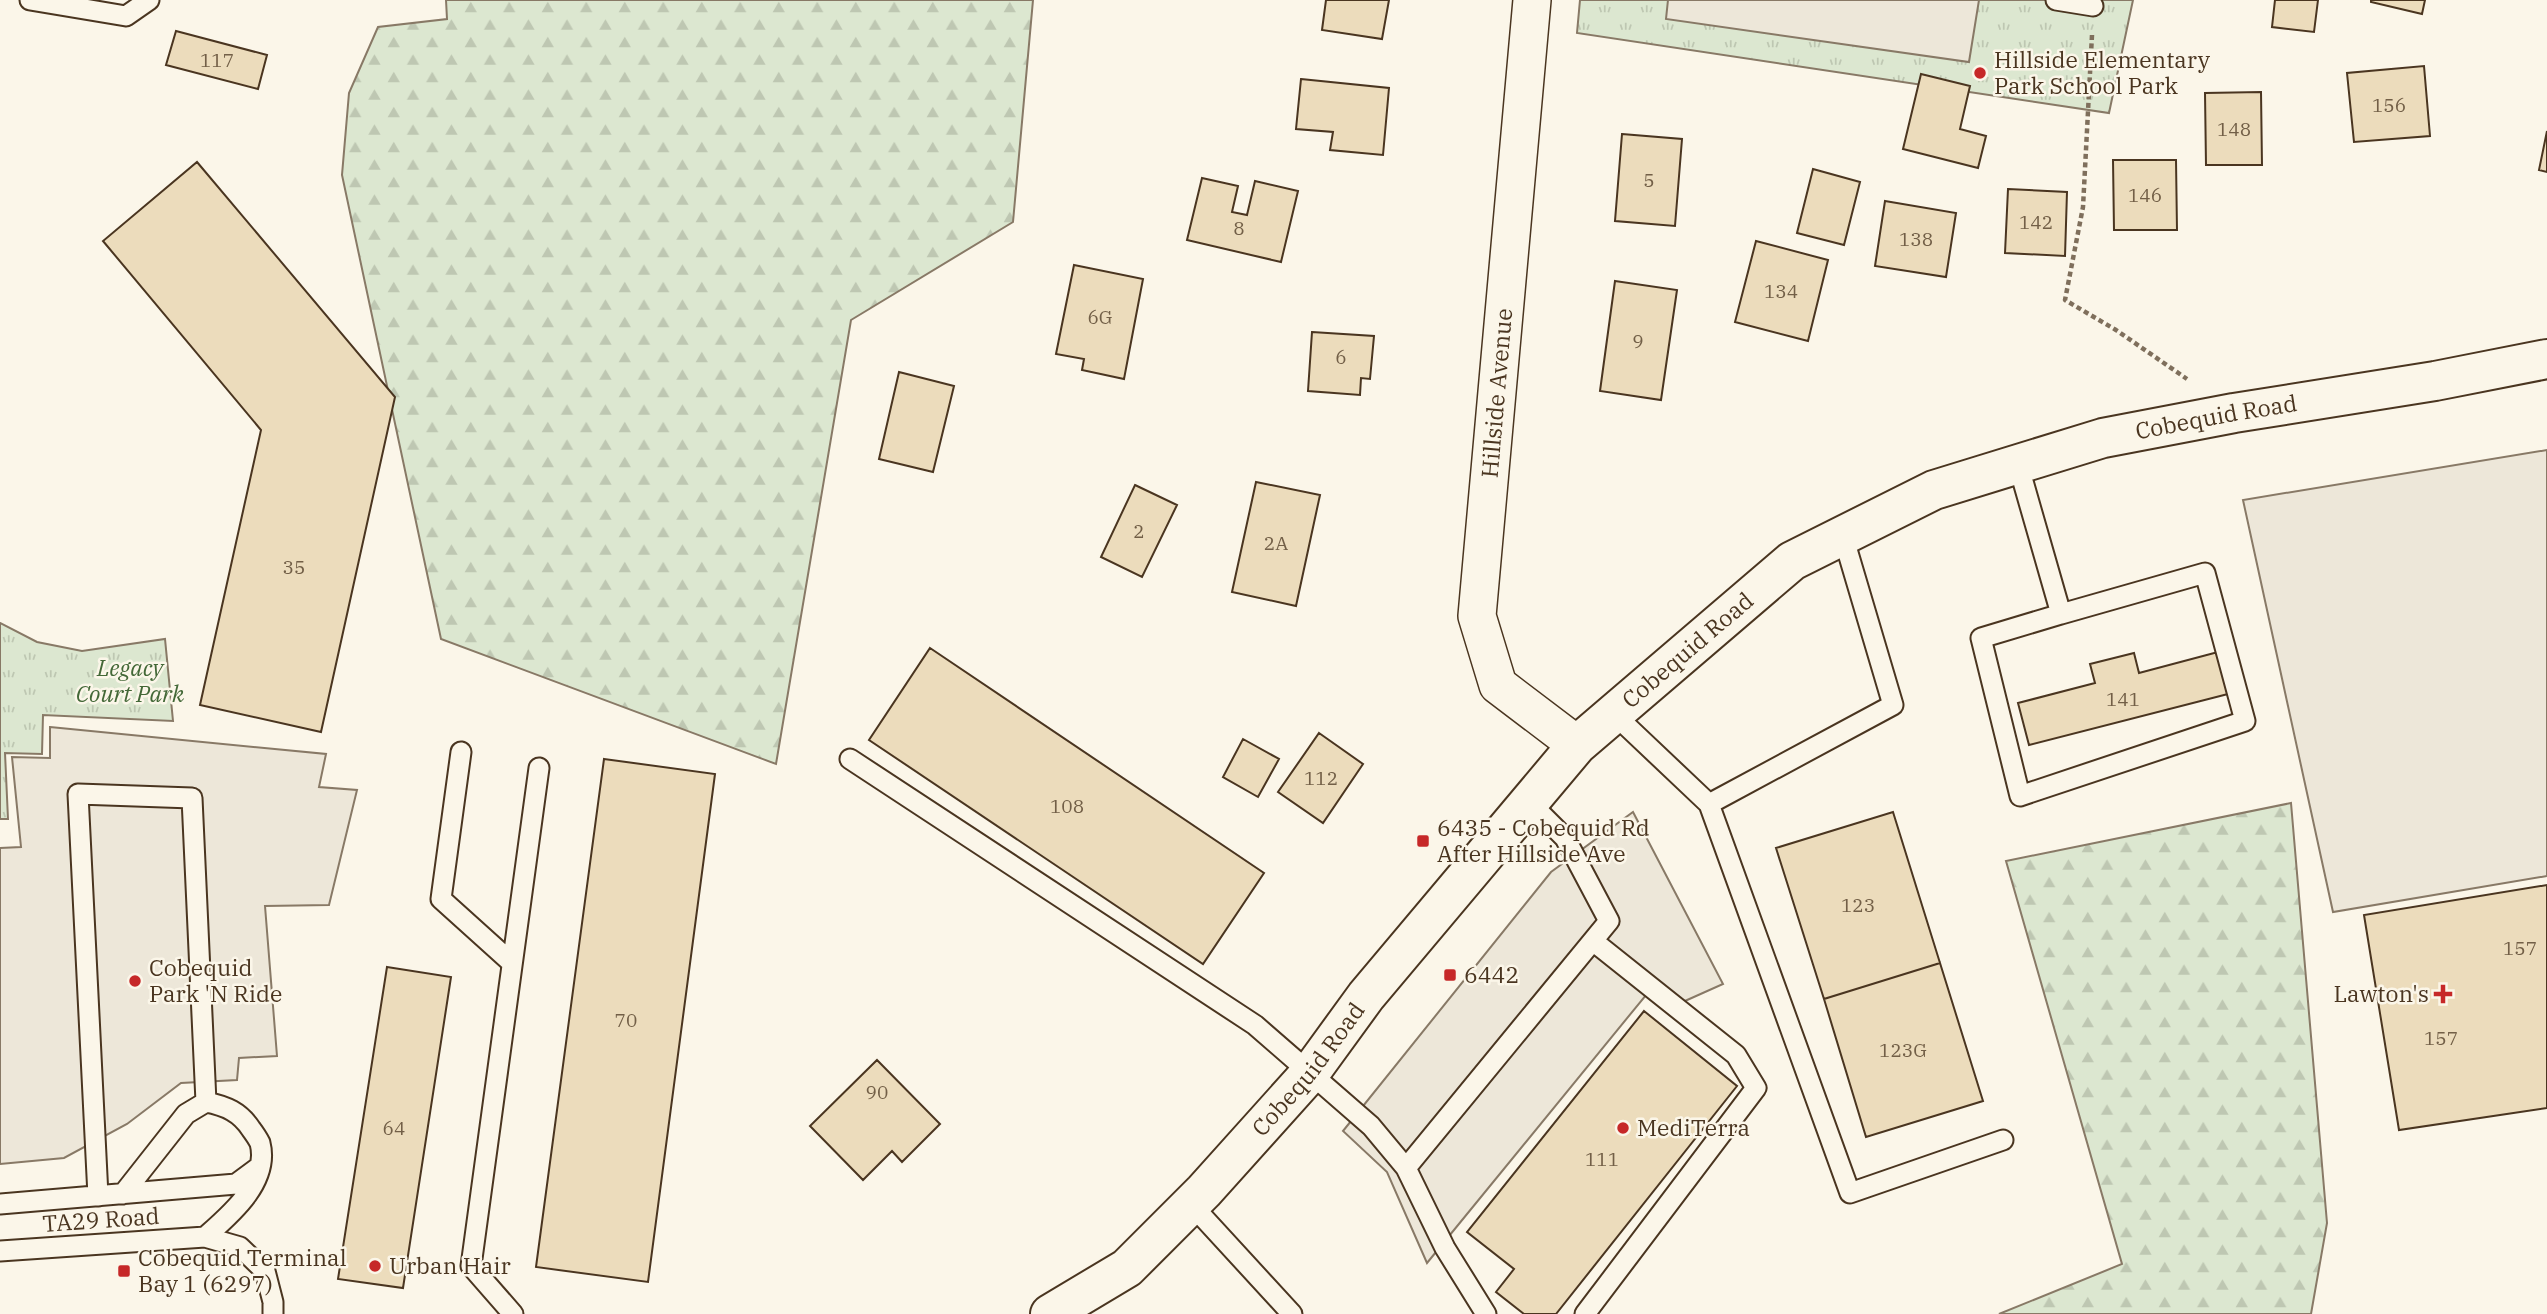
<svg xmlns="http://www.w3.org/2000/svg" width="2547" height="1314" font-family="'IBM Plex Serif',serif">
	<defs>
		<pattern id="grass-tufts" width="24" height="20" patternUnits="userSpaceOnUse" patternTransform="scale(1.75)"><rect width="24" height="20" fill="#dce7d0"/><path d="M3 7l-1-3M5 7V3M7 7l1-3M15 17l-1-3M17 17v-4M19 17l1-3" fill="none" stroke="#bec7b2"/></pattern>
		<pattern id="forest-firs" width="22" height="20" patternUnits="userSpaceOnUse" patternTransform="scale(1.75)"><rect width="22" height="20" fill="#dce7d0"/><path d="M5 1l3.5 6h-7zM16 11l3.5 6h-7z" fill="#bec7b2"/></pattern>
	</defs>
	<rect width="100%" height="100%" fill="#fbf6e9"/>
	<path fill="url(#grass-tufts)" stroke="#887966" stroke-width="2" d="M1580 0H2133L2109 113 1577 33Z
		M0 623 37 642 82 651 165 639 173 721 43 715 42 754 5 753 8 819H0Z"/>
	<path fill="url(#forest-firs)" stroke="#887966" stroke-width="2" d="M446 0H1033L1013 222 851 320 776 764 441 639 342 175 349 93 378 27 447 19Z
		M2291 803 2327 1223 2311 1314H1999L2122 1264 2006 861Z"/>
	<path fill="#ede7d9" stroke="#887966" stroke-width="2" d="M1668 0H1979L1969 62 1666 19Z
		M2547 450V876L2333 912 2243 500Z
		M50 727 326 754 319 787 357 790 329 905 265 906 277 1056 239 1058 237 1080 181 1083 127 1124 64 1158 0 1164V848L21 847 12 757 50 758Z
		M1633 812 1723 984 1667 1009 1646 995 1427 1263 1387 1172 1343 1131 1551 872Z"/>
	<path fill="#ecdcbc" stroke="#4a3520" stroke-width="2" d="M1326 0H1389L1382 39 1322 30Z
		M2275 0H2318L2314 32 2272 27Z
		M2371 0H2425L2422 14 2371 2Z
		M176 31 267 55 258 89 166 65Z
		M2424 66 2430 136 2354 142 2347 73Z
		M1921 74 1970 86 1960 129 1986 136 1978 168 1903 149Z
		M1301 79 1389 88 1383 155 1330 150 1333 132 1296 129Z
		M2261 92 2262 165H2206L2205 93Z
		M2547 131V172L2539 170Z
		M1622 134 1682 139 1675 226 1615 221Z
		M2113 160H2176L2177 230H2114Z
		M197 162 395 397 321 732 200 705 261 430 103 241Z
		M1813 169 1860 182 1844 245 1797 233Z
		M1202 178 1238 186 1232 212 1247 215 1255 181 1298 191 1281 262 1187 240Z
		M2008 189 2067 192 2065 256 2005 253Z
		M1885 201 1956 213 1946 277 1875 266Z
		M1756 241 1828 260 1808 341 1735 322Z
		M1074 265 1143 279 1124 379 1082 370 1084 359 1056 354Z
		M1615 281 1677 290 1661 400 1600 391Z
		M1312 332 1374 336 1370 379 1361 378 1360 395 1308 391Z
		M899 372 954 386 933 472 879 459Z
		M1256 482 1320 495 1296 606 1232 592Z
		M1135 485 1177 505 1142 577 1101 557Z
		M930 648 1264 873 1203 964 869 740Z
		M2218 652 2228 694 2029 745 2018 703 2095 683 2090 664 2134 653 2139 673Z
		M1319 733 1363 764 1323 823 1278 792Z
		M1243 739 1279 759 1258 797 1223 777Z
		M604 759 715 774 648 1282 536 1267Z
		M1893 812 1940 963 1824 999 1776 848Z
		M2547 885V1108L2399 1130 2364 915Z
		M1940 963 1983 1101 1866 1137 1824 999Z
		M387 967 451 977 403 1288 338 1279Z
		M1644 1011 1737 1086 1556 1314H1524L1496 1292 1514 1269 1467 1232Z
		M877 1060 940 1124 902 1162 892 1151 863 1180 810 1126Z"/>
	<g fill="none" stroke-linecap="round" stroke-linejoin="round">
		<g stroke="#4a3520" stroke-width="23">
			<path id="lane" d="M30 0 126 16 149 0
				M2056 0 2093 6
				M2018 464 2061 614 1981 638 2020 796 2245 721 2205 573 2061 614
				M1614 714 1709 804 1893 705 1843 536
				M461 752 441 899 512 963
				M850 759 1255 1025 1371 1126 1406 1168 1445 1248 1486 1314
				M1709 804 1850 1193 2003 1140
				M1406 1168 1609 921 1565 838 1529 802
				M123 1194 186 1114 206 1102C226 1106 240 1112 251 1129 254 1133 258 1139 260 1143 270 1182 230 1215 205 1237
				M98 1196 78 794 192 798 206 1102
				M0 1204 236 1184 259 1167
				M1191 1204 1292 1314
				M0 1251 205 1237 240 1247 265 1271 273 1302V1314
				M513 1314 471 1266 539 768
				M1585 1314 1756 1088 1736 1055 1593 941"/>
		</g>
		<g stroke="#4a3520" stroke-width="40">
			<path id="street" d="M1532 0 1477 616 1498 685 1577 745"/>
		</g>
		<g stroke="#4a3520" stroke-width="42">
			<g id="secondary">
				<path id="s1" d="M1050 1314 1127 1268 1204 1191 1310 1073 1366 996 1577 745 1792 561 1934 490 2103 438 2234 413 2435 381 2547 359"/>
			</g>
		</g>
		<path stroke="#7f6f5c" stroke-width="4.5" stroke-dasharray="5 3.5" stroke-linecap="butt" d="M2092 35 2083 207 2065 300 2116 330 2187 379"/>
		<use href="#lane" stroke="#fbf6e9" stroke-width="19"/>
		<use href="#street" stroke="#fbf6e9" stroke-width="37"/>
		<use href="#secondary" stroke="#fbf6e9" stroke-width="38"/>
	</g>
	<g fill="#c62828" stroke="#fbf6e9" stroke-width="2.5">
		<circle cx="1980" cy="73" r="7"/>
		<rect x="1416" y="834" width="14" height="14" rx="3.5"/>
		<rect x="1443" y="968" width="14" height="14" rx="3.5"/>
		<circle cx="135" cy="981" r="7"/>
		<path d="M2439.5 983.5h7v7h7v7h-7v7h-7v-7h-7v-7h7z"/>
		<circle cx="1623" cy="1128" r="7"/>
		<circle cx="375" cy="1266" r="7"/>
		<rect x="117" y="1264" width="14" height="14" rx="3.5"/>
	</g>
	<g text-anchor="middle" stroke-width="5" stroke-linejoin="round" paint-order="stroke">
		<g font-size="19" fill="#725f47">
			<text x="217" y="67">117</text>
			<text x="2389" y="112">156</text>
			<text x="2234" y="136">148</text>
			<text x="1649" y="187">5</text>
			<text x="2145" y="202">146</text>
			<text x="2036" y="229">142</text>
			<text x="1239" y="235">8</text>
			<text x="1916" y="246">138</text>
			<text x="1781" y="298">134</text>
			<text x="1100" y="324">6G</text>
			<text x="1638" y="348">9</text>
			<text x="1341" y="364">6</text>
			<text x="1139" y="538">2</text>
			<text x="1276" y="550">2A</text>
			<text x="294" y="574">35</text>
			<text x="2123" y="706">141</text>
			<text x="1321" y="785">112</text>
			<text x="1067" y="813">108</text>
			<text x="1858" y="912">123</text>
			<text x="2520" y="955">157</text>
			<text x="626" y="1027">70</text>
			<text x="2441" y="1045">157</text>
			<text x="1903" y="1057">123G</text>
			<text x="877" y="1099">90</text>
			<text x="394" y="1135">64</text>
			<text x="1602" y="1166">111</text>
		</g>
		<g font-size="23" fill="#4a3520" stroke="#fbf6e9" text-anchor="start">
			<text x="1994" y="68">Hillside Elementary<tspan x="1994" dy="26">Park School Park</tspan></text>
			<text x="1437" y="836">6435 - Cobequid Rd<tspan x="1437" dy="26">After Hillside Ave</tspan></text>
			<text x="149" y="976">Cobequid<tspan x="149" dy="26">Park 'N Ride</tspan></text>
			<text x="1464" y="983">6442</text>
			<text x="2429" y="1002" text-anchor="end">Lawton's</text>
			<text x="1637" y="1136">MediTerra</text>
			<text x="138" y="1266">Cobequid Terminal<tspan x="138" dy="26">Bay 1 (6297)</tspan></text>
			<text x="389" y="1274">Urban Hair</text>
		</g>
		<g font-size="23" fill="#4a3520" stroke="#fbf6e9">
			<text transform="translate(1497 393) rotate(-85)" y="8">Hillside Avenue</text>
			<text dy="8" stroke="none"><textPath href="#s1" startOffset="1514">Cobequid Road</textPath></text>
			<text dy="8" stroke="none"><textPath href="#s1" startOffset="926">Cobequid Road</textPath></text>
			<text dy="8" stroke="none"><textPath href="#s1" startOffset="359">Cobequid Road</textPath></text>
			<text transform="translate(101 1220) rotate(-4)" y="8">TA29 Road</text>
		</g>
		<g font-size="23" font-style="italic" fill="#436837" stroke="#fbf6e9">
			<text x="130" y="676">Legacy<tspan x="130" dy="26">Court Park</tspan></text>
		</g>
	</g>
</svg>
